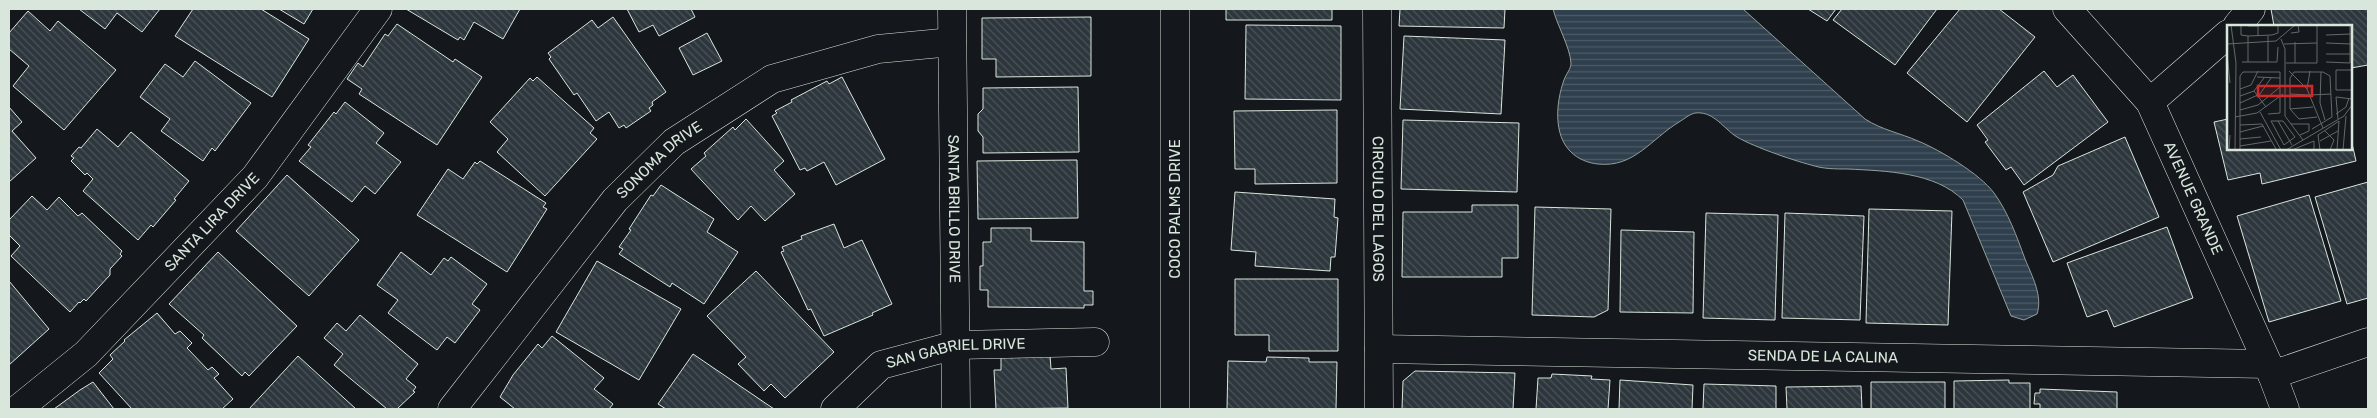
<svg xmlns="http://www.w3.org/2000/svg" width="2377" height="418" font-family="Rubik,sans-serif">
	<defs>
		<pattern id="water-rules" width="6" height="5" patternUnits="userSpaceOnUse" patternTransform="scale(1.25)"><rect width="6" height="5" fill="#2f3f4d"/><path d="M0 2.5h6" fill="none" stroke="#4c5b66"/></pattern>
		<pattern id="building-back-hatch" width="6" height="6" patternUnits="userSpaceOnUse" patternTransform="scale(1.25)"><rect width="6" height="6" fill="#2c363c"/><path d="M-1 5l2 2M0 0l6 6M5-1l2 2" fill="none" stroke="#4a5358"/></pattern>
	</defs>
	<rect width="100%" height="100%" fill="#14181c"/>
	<path fill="url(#water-rules)" stroke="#939e99" d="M1553 9H1743L1865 119C1882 130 1900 133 1918 141 1940 150 1980 174 1994 193 2008 212 2017 237 2025 259 2032 276 2043 296 2037 314L2024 320 2011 316 1963 200C1935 172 1886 171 1848 169 1835 169 1823 169 1811 165 1792 160 1748 145 1734 135 1721 125 1712 111 1695 113 1690 114 1684 119 1679 122 1651 139 1634 168 1598 164 1588 163 1578 159 1571 152 1553 135 1556 102 1564 80 1566 74 1571 69 1571 63 1570 47 1557 25 1553 9Z"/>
	<path fill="url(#building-back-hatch)" stroke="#d8e6dc" d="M79 9H160L142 32 117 13 105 29Z
		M193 9H261L309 39 272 97 175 36Z
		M279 9H313L304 24Z
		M406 9H520L503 39 474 22 464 40 460 37 458 40Z
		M627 9H691L695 17 659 36 653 25 639 32Z
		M1226 9H1332V20H1226Z
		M1400 9H1505L1504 28 1399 26Z
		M1808 9H1836L1827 21Z
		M1842 9H1937L1895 65 1833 20Z
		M1960 9H1999L2035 37 1967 122 1907 73Z
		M2271 9H2368V65L2351 68V26H2274Z
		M28 11 50 31 58 21 116 70 64 130 13 86 29 66 9 49V33Z
		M613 17 666 92 652 102 653 105 649 108 651 111 626 128 624 125 619 128 609 112 596 121 577 93 574 95 549 59 551 57 548 53 592 20 598 28Z
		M1091 17V76L996 77V59H982V18Z
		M397 24 453 62 455 59 482 77 437 145 359 94 362 89 347 79 358 63 363 67 385 34 388 36Z
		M1246 25 1341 26V100L1245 99Z
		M707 33 722 61 693 75 679 48Z
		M1404 36 1505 40 1501 114 1400 109Z
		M195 61 251 103 215 151 212 148 203 161 161 131 170 119 140 97 165 64 183 77Z
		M2044 71 2057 87 2073 75 2108 122 2024 185 2011 167 2006 170 1985 142 1988 140 1977 125Z
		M537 77 594 128 590 133 597 139 545 196 497 152 508 139 490 122 530 78 533 81Z
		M842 77 885 159 836 185 824 162 807 171 805 168 800 170 772 116 777 113 775 111 792 102 791 100 827 81 829 84Z
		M1078 87 1079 152 983 153V137L978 131V114L983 109V88Z
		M345 102 384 133 376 143 401 162 375 194 365 186 352 202 299 161 311 147 308 145 334 112 336 114Z
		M9 107 22 122 12 131 36 158 9 182Z
		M1337 110V183L1255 184V169H1235L1234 111Z
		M746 119 784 161 774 170 795 194 765 221 751 206 738 220 691 169 706 156 704 153 733 127 735 130Z
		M2228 119V149H2351V139L2356 161 2262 184 2260 173 2228 180 2214 122Z
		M1403 120 1519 123 1517 192 1401 189Z
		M97 129 118 147 131 132 189 181 174 199 176 200 153 227 151 225 138 240 83 191 93 179 87 173 85 175 71 161 74 158 71 156 79 147 81 148Z
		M2125 137 2159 217 2053 262 2023 192 2053 175 2058 166Z
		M1077 160 1078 218 978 219 977 161Z
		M480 161 546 203 543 207 547 209 507 272 417 215 448 169 463 179 475 162 477 164Z
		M287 175 359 240 309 296 236 231Z
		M2368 182V298L2347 304 2315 197Z
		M661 185 714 219 707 232 738 252 704 304 672 283 670 287 619 254 623 249 619 247 631 230 629 229 651 195 653 196Z
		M1235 192 1335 199 1334 217 1338 218 1335 257H1331L1330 271 1255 266 1256 252 1231 250Z
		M2309 195 2341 301 2269 322 2237 216Z
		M32 196 47 210 59 197 78 216 82 213 122 251 120 254 122 256 110 269V275L86 301 84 299 80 303 79 302 70 312 11 256 20 246 9 235V220Z
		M1472 205H1518V258H1502V277H1402L1403 212H1472Z
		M1535 207 1611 209 1608 310 1594 317 1532 315Z
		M1869 209 1952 211 1948 325 1866 323Z
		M1706 213 1778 215 1775 320 1703 318Z
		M1785 213 1864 216 1860 320 1782 318Z
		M834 224 844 248 862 240 892 304 872 313 873 315 824 336 811 309 808 310 781 252 784 251 782 247 802 239 801 236Z
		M2167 227 2193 298 2114 327 2107 310 2087 317 2067 263Z
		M991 228H1031V241L1084 242V291H1093V305H1084V308L988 307V290H980V266H983V242H991Z
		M1621 230 1694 232 1693 313 1620 312Z
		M218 252 297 326 249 376 245 372 242 376 202 338 204 335 169 304Z
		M401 252 431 275 444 258 448 261 451 257 487 284 472 304 480 310 455 343 447 337 437 350 388 313 398 300 377 285Z
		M597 261 681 309 639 380 556 332Z
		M756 271 834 352 785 398 771 384 764 391 738 364 746 357 707 316Z
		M1235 279H1338V351H1269V335H1235Z
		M9 281 49 329 9 365Z
		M157 313 175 334 180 331 192 343 187 348 208 370 212 367 219 374 214 378 233 399 222 409H132L99 373 113 359 110 355 125 341 124 340Z
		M360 315 418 364 406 379 416 387 413 391 415 392 397 409H387L334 365 343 354 324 338 337 323 346 331Z
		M552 336 604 378 594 389 613 404 609 409H515L500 397 513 375 538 344 542 348Z
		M693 354 774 409H666L658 404Z
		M1050 355 1051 369 1066 368 1068 408 996 409 994 370H1001V357Z
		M298 356 356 409H249Z
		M1267 357 1309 358V362H1337L1336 409H1227L1228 361 1266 362Z
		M1415 371 1515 373 1513 409H1402L1403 381Z
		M1552 374 1592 376 1591 379 1610 380 1608 409H1536L1538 378H1551Z
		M1620 380 1693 385 1692 409H1619Z
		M2009 380V383H2030V409H1954V381Z
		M93 382 114 409H54L80 390Z
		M1871 382H1945V409H1871Z
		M1704 384 1776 386V409H1703Z
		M1861 386 1862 409H1787L1786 387Z
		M2040 389 2117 392V409H2040V404H2034L2035 393H2040Z"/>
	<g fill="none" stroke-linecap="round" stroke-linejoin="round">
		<g stroke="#d8e6dc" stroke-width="29">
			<g id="minor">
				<path id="s1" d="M952 9 956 409"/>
				<path d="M1175 9V409"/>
				<path id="s2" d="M1377 9 1379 409"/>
				<path id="s3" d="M2067 9 2150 102 2268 364 2285 409"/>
				<path d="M2237 26 2251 9"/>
				<path d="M2150 102 2228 34"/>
				<path id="s4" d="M1379 349 2268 364"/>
				<path d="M2272 375 2368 342"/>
				<path id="s5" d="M18 409 86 354 255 177 378 9"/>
				<path id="s6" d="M452 409 615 200 674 142 772 79 878 49 952 42"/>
				<path id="s7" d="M835 409 881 365 956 345 1095 342"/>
			</g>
		</g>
		<use href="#minor" stroke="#14181c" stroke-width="28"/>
	</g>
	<g text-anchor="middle" stroke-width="4" stroke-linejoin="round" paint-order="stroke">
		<g font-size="15" fill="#d8e6dc" stroke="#14181c">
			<text dy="5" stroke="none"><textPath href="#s6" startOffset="325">SONOMA DRIVE</textPath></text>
			<text dy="5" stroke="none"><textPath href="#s3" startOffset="230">AVENUE GRANDE</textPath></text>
			<text dy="5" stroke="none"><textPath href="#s1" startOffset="200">SANTA BRILLO DRIVE</textPath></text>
			<text transform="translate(1175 209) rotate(-90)" y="5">COCO PALMS DRIVE</text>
			<text dy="5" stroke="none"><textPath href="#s2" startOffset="200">CIRCULO DEL LAGOS</textPath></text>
			<text dy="5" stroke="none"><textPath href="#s5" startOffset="270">SANTA LIRA DRIVE</textPath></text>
			<text dy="5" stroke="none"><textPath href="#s7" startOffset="140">SAN GABRIEL DRIVE</textPath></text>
			<text dy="5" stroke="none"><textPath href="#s4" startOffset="444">SENDA DE LA CALINA</textPath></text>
		</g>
	</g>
	<g transform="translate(2227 25)">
		<rect width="125" height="125" fill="#14181c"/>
		<path fill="none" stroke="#626a69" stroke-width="1" d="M4 0 9 38 8 125M14 0V10L21 11 45 10 51 8V0M21 1H31V11M64 8 72 7 71 0M99 10 124 9M21 11V37M41 11V37M54 14 58 24V91L76 115M68 17V38M99 18 124 19M0 19 49 16 68 0M57 19 90 18M0 28 3 58M99 29H123M15 37H50L51 22M99 37 123 38V0M59 38H90V0M125 45H109V65H125M62 46 80 64 96 103M94 47 93 78 98 95M30 52 53 53M13 64 24 60 31 46M80 64 83 46M27 66 39 82M63 69 83 70M83 70 104 69M13 71 27 66 37 53M13 78 33 69 44 53M63 84 86 82M13 85 31 80 53 62M33 87 54 125M109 89 119 82 122 73M8 92 30 88 56 69M111 94 109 72 125 74M44 96H56L68 112 57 120ZM51 96 65 120M64 99H82V106L73 110M13 100 35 99 49 124M85 104 105 92 103 51 96 47H67L63 53V84L72 94 90 92M98 106 107 115 103 125M13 107 36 101M13 114 34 112M93 116 111 106M13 121 44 116M2 125 3 110M13 125V51L16 47H53V88L41 89M59 125 117 91 125 80M65 125 87 116V125M93 125 91 110 112 96M110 125 112 96M116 125 119 91"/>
		<path fill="#d62828" fill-opacity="0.15" stroke="#d62828" stroke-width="2.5" d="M31 61H85V71H31Z"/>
		<rect width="125" height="125" fill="none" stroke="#d8e6dc" stroke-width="2.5"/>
	</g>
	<rect width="2377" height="418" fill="none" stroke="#d8e6dc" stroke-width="20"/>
</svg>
